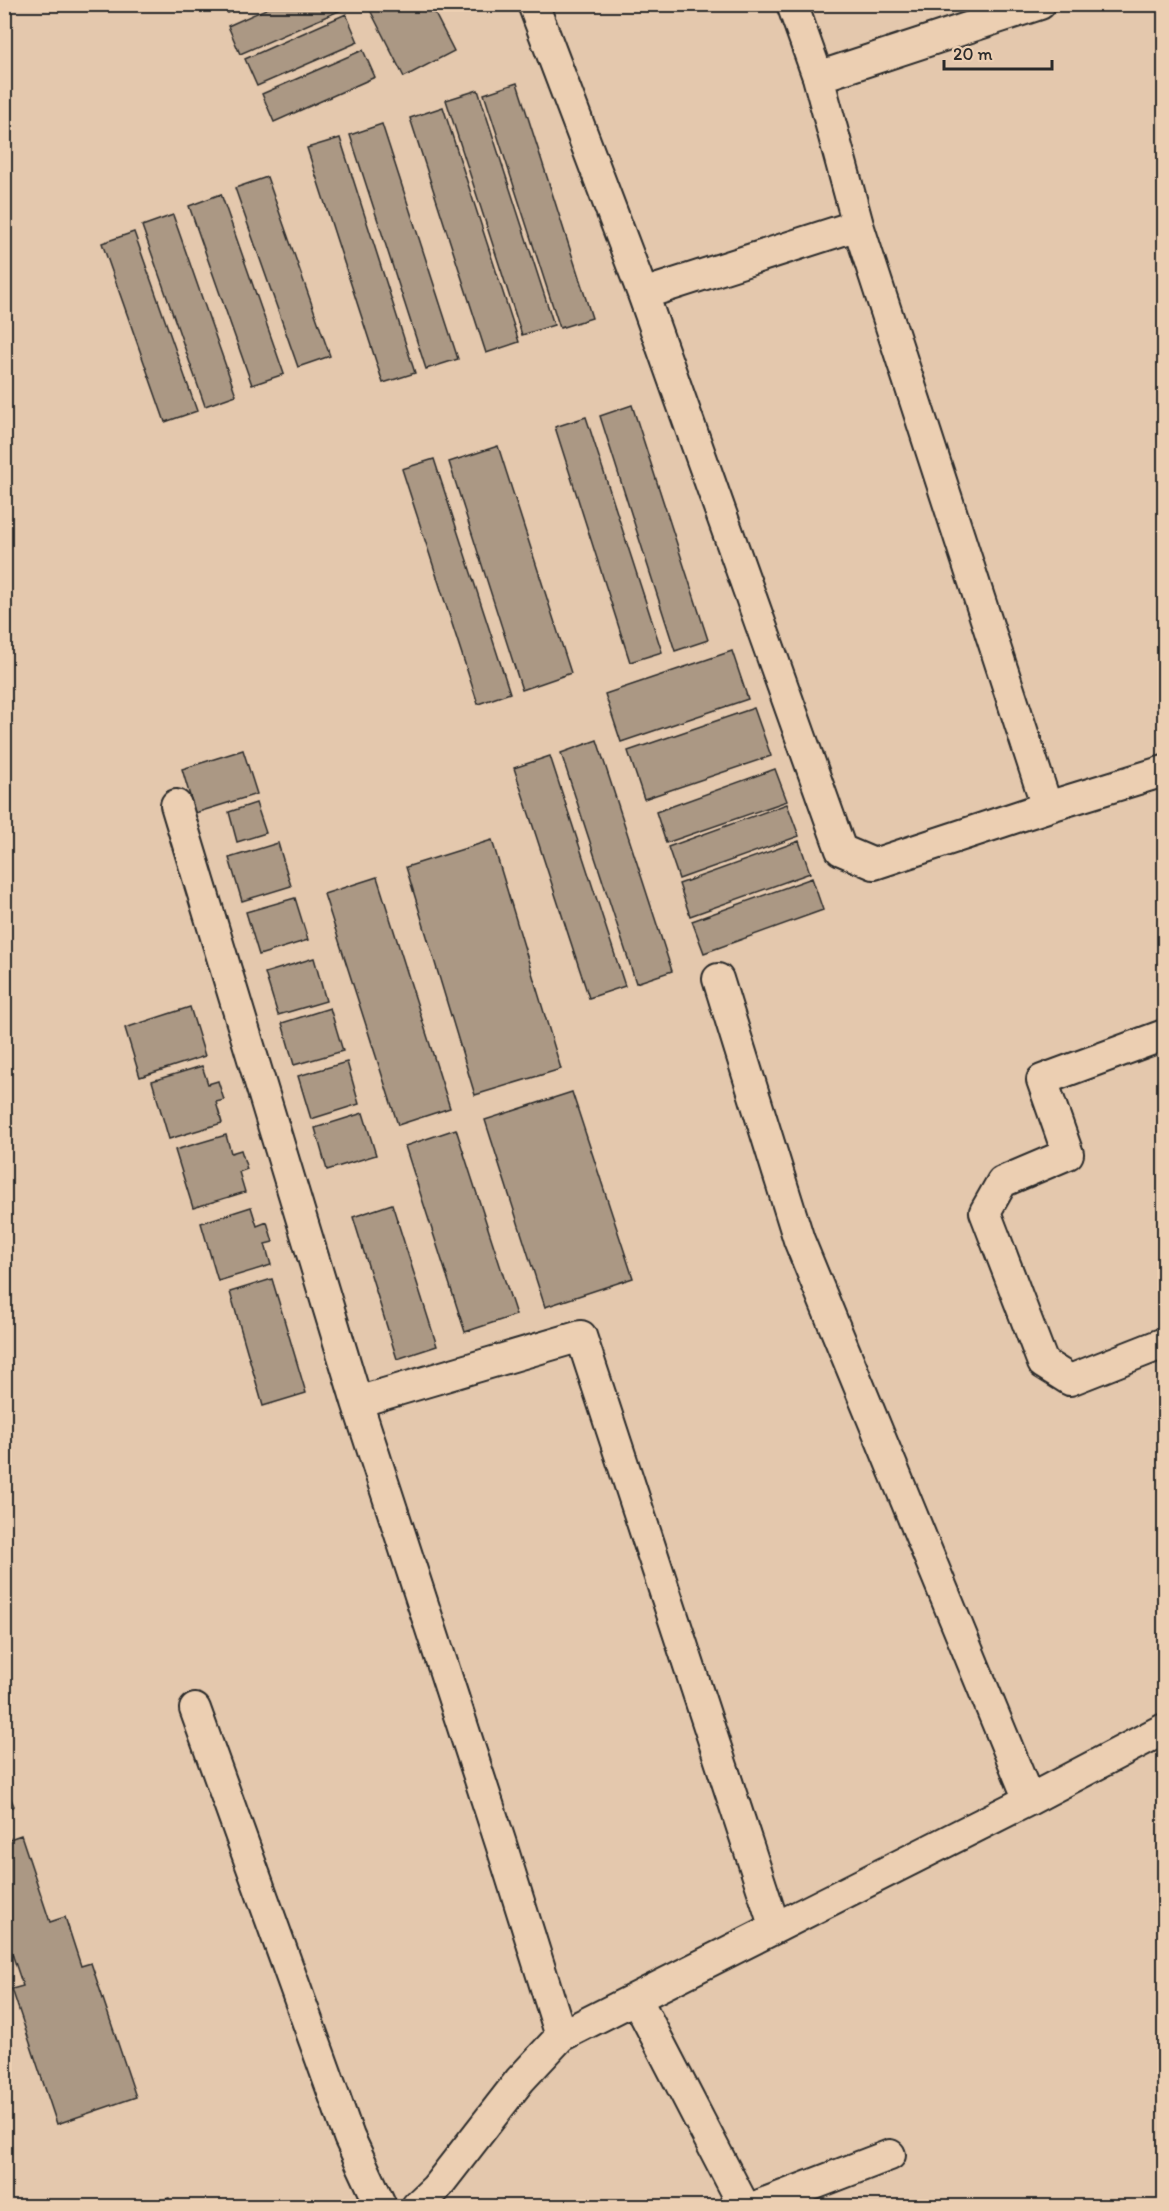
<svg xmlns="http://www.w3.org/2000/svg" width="1169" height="2211" font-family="Itim,sans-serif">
	<rect width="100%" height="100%" fill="#e4c8ad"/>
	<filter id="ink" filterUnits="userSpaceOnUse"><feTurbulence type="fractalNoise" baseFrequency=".0167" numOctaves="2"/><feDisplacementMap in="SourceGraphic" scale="12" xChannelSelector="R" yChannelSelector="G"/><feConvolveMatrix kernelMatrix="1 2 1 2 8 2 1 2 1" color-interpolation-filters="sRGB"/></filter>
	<g filter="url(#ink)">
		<path fill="#ab9884" stroke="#2b2b2b" stroke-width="1.5" d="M224 4H245L228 13Z
			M277 4H339L341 10 240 54 228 26Z
			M367 4H430L454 51 404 77Z
			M346 14 358 42 257 86 245 59Z
			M363 50 375 77 274 122 262 94Z
			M517 83 592 318 560 328 484 94Z
			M478 90 554 325 522 335 446 100Z
			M443 107 519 342 486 353 410 118Z
			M382 124 458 359 426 369 350 135Z
			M340 138 415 373 383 383 307 148Z
			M267 177 330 356 298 367 235 188Z
			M221 194 284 374 252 385 189 206Z
			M173 215 236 395 205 406 142 226Z
			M134 232 197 411 165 422 102 243Z
			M632 405 708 640 675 651 600 416Z
			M586 417 662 652 630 662 555 427Z
			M498 446 571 673 522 690 449 462Z
			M434 459 510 693 478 704 402 469Z
			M732 651 748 699 621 742 605 694Z
			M754 708 771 756 644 799 628 751Z
			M597 740 672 971 636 983 561 753Z
			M243 750 257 794 195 813 182 769Z
			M550 756 625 986 589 998 514 768Z
			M775 769 787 801 666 843 656 812Z
			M256 803 266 833 237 842 229 812Z
			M787 804 799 836 679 879 668 847Z
			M492 840 561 1069 475 1095 406 867Z
			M799 841 810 873 690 916 679 884Z
			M278 843 291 886 242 901 229 858Z
			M377 877 450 1108 398 1125 324 894Z
			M812 878 823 910 704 953 692 921Z
			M295 898 308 940 259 955 246 912Z
			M314 958 326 1001 278 1015 265 973Z
			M190 1007 205 1056 140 1077 125 1028Z
			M330 1008 343 1051 294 1065 282 1023Z
			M347 1062 359 1104 311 1119 298 1076Z
			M202 1066 208 1084 218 1081 224 1100 216 1102 222 1123 169 1139 152 1081Z
			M572 1092 633 1278 545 1307 485 1120Z
			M363 1113 376 1155 327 1170 315 1128Z
			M456 1129 516 1315 465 1332 405 1146Z
			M226 1135 231 1153 241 1150 247 1169 239 1172 245 1192 193 1208 175 1150Z
			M392 1204 437 1346 397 1359 353 1217Z
			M251 1207 257 1226 267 1222 273 1242 265 1244 271 1265 218 1281 201 1223Z
			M272 1279 306 1393 263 1406 230 1292Z
			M4 1782 14 1806 4 1810Z
			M21 1835 50 1922 65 1917 81 1966 91 1963 136 2097 57 2124 12 1989 23 1986 4 1930V1841Z
			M169 2198 172 2206H145Z"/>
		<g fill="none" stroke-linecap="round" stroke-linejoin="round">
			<g stroke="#2b2b2b" stroke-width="34">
				<path id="minor" d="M533 4 643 294 841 850 874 864 1047 807
					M792 4 818 77 858 225 1047 807 1164 771
					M818 77 1040 4
					M643 294 858 225
					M176 805 357 1402 581 1336 775 1928
					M718 979 799 1240 1029 1800
					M1164 1035 1042 1080 1068 1154 1002 1182 985 1212 1043 1363 1070 1380 1164 1343
					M357 1402 501 1844 561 2036
					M195 1709 349 2137 381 2206
					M636 1998 744 2206
					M417 2206 436 2188 520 2080 561 2036 1029 1800 1164 1729
					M757 2206 890 2155"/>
			</g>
			<use href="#minor" stroke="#eccfb2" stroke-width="30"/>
		</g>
	</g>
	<rect width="1169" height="2211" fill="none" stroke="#eccfb2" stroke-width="24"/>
	<rect x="12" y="12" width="1145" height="2187" fill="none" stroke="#2b2b2b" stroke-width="2" filter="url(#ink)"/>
	<path d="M944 60v9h108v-9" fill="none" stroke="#2b2b2b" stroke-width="3"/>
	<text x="953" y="60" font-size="18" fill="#2b2b2b" stroke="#eccfb2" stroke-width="4.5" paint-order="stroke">20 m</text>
</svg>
